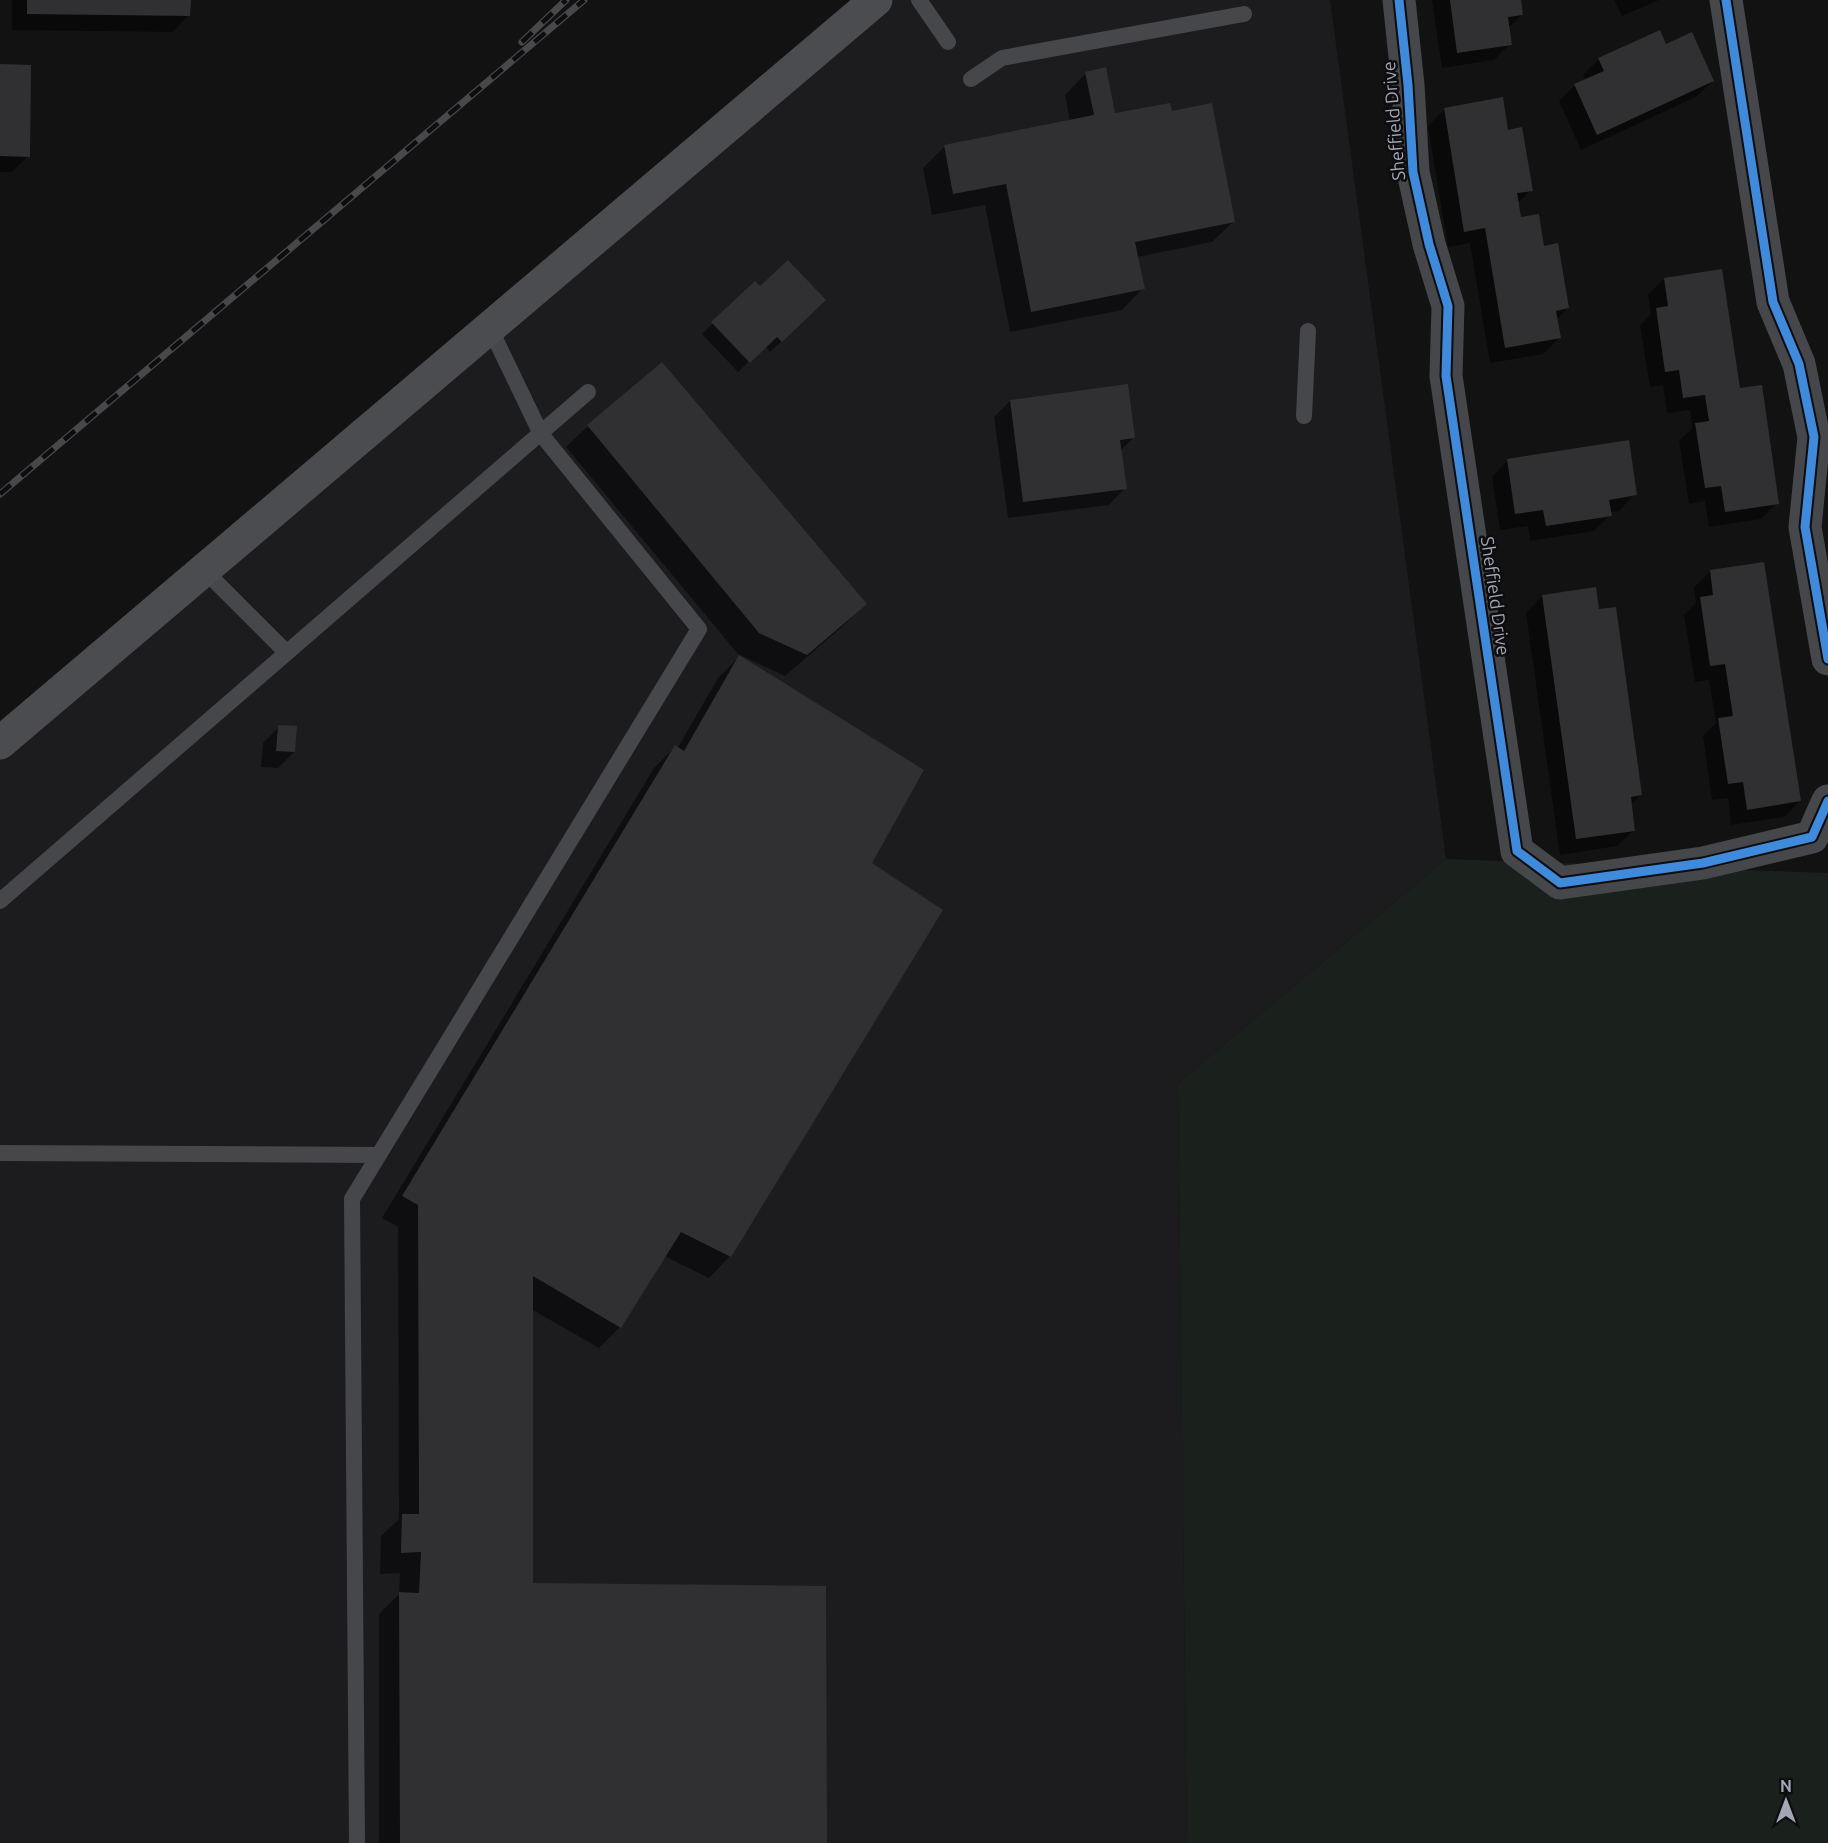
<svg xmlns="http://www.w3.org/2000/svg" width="1828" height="1843" font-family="Ubuntu,sans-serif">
	<rect width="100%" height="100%" fill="#121212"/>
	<path fill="#1c1c1e" d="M873 0H1330L1446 859 1178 1083 1187 1843H0V730Z"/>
	<path fill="#1a211c" d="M1446 859 1828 873V1843H1187L1178 1083Z"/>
	<path fill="#0007" d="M12 0H189V15L173 32 12 30Z
		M1432 0H1519L1522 15 1508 28 1510 44 1494 60 1442 68Z
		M1614 0H1659L1622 16Z
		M1665 46 1713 81 1696 97 1581 150 1559 101 1575 85 1586 81 1583 75 1599 59Z
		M0 66 28 156 12 172H0Z
		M1086 73 1114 115 1170 113 1234 221 1212 242 1137 257 1143 288 1122 310 1010 332 985 205 932 215 923 168 944 147 1070 122 1065 95Z
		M1444 110 1507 132 1531 190 1517 204 1520 219 1543 247 1568 308 1556 320 1559 338 1543 354 1490 363 1470 243 1448 247 1428 126Z
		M1664 279 1739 390 1777 503 1761 519 1709 527 1705 501 1689 504 1679 441 1692 428 1690 410 1667 413 1663 385 1650 387 1640 325 1651 314 1648 295Z
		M755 283 760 288 824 300 770 352 765 346 738 372 702 334Z
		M662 364 865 604 844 625 785 676 738 654 566 447 588 426Z
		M1010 401 1133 438 1120 451 1125 488 1109 505 1008 518 994 417Z
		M1508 460 1635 494 1619 511 1610 512V515L1594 531 1530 541 1528 526 1500 530 1492 477Z
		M1711 571 1800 801 1784 817 1731 825 1728 798 1712 800 1703 736 1716 723 1709 680 1695 682 1684 615 1696 603 1694 587Z
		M1542 596 1641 795 1630 805 1634 830 1617 846 1560 855 1526 613Z
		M739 657 870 864 730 1256 709 1278 664 1256 620 1327 599 1348 531 1309V1584L825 1843H379V1614L399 1594 400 1573 380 1574 381 1536 399 1519 398 1227 382 1218 654 768 675 747 677 749 718 678Z
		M279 727 294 752 278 768 261 767 263 743Z"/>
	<path fill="#303032" d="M27 0H191L190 16 27 14Z
		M1450 0H1521L1523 15 1508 17 1512 45 1457 53Z
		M1660 30 1666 44 1692 32 1714 81 1597 135 1574 84 1604 71 1598 58Z
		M0 64 31 65 30 157 0 156Z
		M1106 67 1115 113 1170 103 1172 111 1212 103 1235 222 1135 242 1145 289 1031 312 1006 184 953 194 944 145 1094 115 1085 72Z
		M1503 97 1508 130 1522 127 1533 191 1517 193 1521 217 1539 214 1544 246 1558 243 1569 308 1556 311 1561 338 1505 348 1485 228 1464 232 1444 108Z
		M788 260 826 300 782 342 777 337 750 363 711 322 755 281 760 286Z
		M1722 269 1740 388 1762 385 1779 504 1725 512 1721 486 1705 488 1695 423 1709 421 1705 395 1683 398 1679 370 1665 372 1656 308 1668 306 1664 278Z
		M662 362 867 604 807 655 759 633 587 425Z
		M1128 384 1135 438 1120 440 1127 489 1023 502 1010 400Z
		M1629 440 1637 495 1609 500 1612 516 1546 526 1543 510 1515 514 1507 459Z
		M1764 562 1801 801 1747 810 1743 782 1728 784 1718 718 1733 716 1725 664 1710 666 1700 597 1713 595 1710 570Z
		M1596 587 1599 609 1616 607 1642 795 1631 797 1635 831 1576 839 1542 595Z
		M739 655 924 770 872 863 943 910 731 1257 681 1232 621 1328 533 1276V1583L826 1586 827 1843H400L399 1592 419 1593 421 1552 401 1553 402 1514H419L418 1205 402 1196 675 745 684 751Z
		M278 725 297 726 295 752 276 751Z"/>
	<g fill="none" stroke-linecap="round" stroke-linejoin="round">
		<path stroke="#46474b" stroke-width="16" d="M919 0 948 42
			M971 79 1002 58 1244 14
			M1304 416 1308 331
			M204 570 286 652
			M0 901 588 392
			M0 1153 379 1155
			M357 1843 352 1199 699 629 541 434 490 328"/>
		<path stroke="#46474b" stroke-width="33" d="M1399 0 1408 85 1413 172 1429 244 1448 306 1446 376 1517 851 1560 883 1703 863 1812 837 1828 801
			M1726 0 1773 302 1799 364 1814 437 1805 527 1828 659"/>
		<path stroke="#4a4c50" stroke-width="33" d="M0 743 876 0"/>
		<g stroke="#47484b" stroke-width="7">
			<path id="rail" d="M522 42 566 0
				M0 494 584 0"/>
		</g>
		<use href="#rail" stroke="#0d0c0e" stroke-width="4.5" stroke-dasharray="14" stroke-linecap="butt"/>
		<g stroke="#0d0c0e" stroke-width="13">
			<path id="cycleway" d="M1399 0 1408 85 1413 172 1429 244 1448 306 1446 376 1517 851 1560 883 1703 863 1812 837 1828 801
				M1726 0 1773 302 1799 364 1814 437 1805 527 1828 659"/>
		</g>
		<use href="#cycleway" stroke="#408adc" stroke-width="9"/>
	</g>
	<g text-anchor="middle" stroke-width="5" stroke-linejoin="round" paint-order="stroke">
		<g font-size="18" fill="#a2a6b5" stroke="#0d0c0e">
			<text transform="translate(1394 121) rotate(-95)" y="6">Sheffield Drive</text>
			<text transform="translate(1495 596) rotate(82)" y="6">Sheffield Drive</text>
		</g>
	</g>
	<g transform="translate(1786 1801)" stroke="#0d0c0e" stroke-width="4.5" paint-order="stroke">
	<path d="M0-4.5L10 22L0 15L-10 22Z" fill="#a2a6b5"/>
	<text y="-9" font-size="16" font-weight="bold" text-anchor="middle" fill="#a2a6b5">N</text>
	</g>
</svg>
